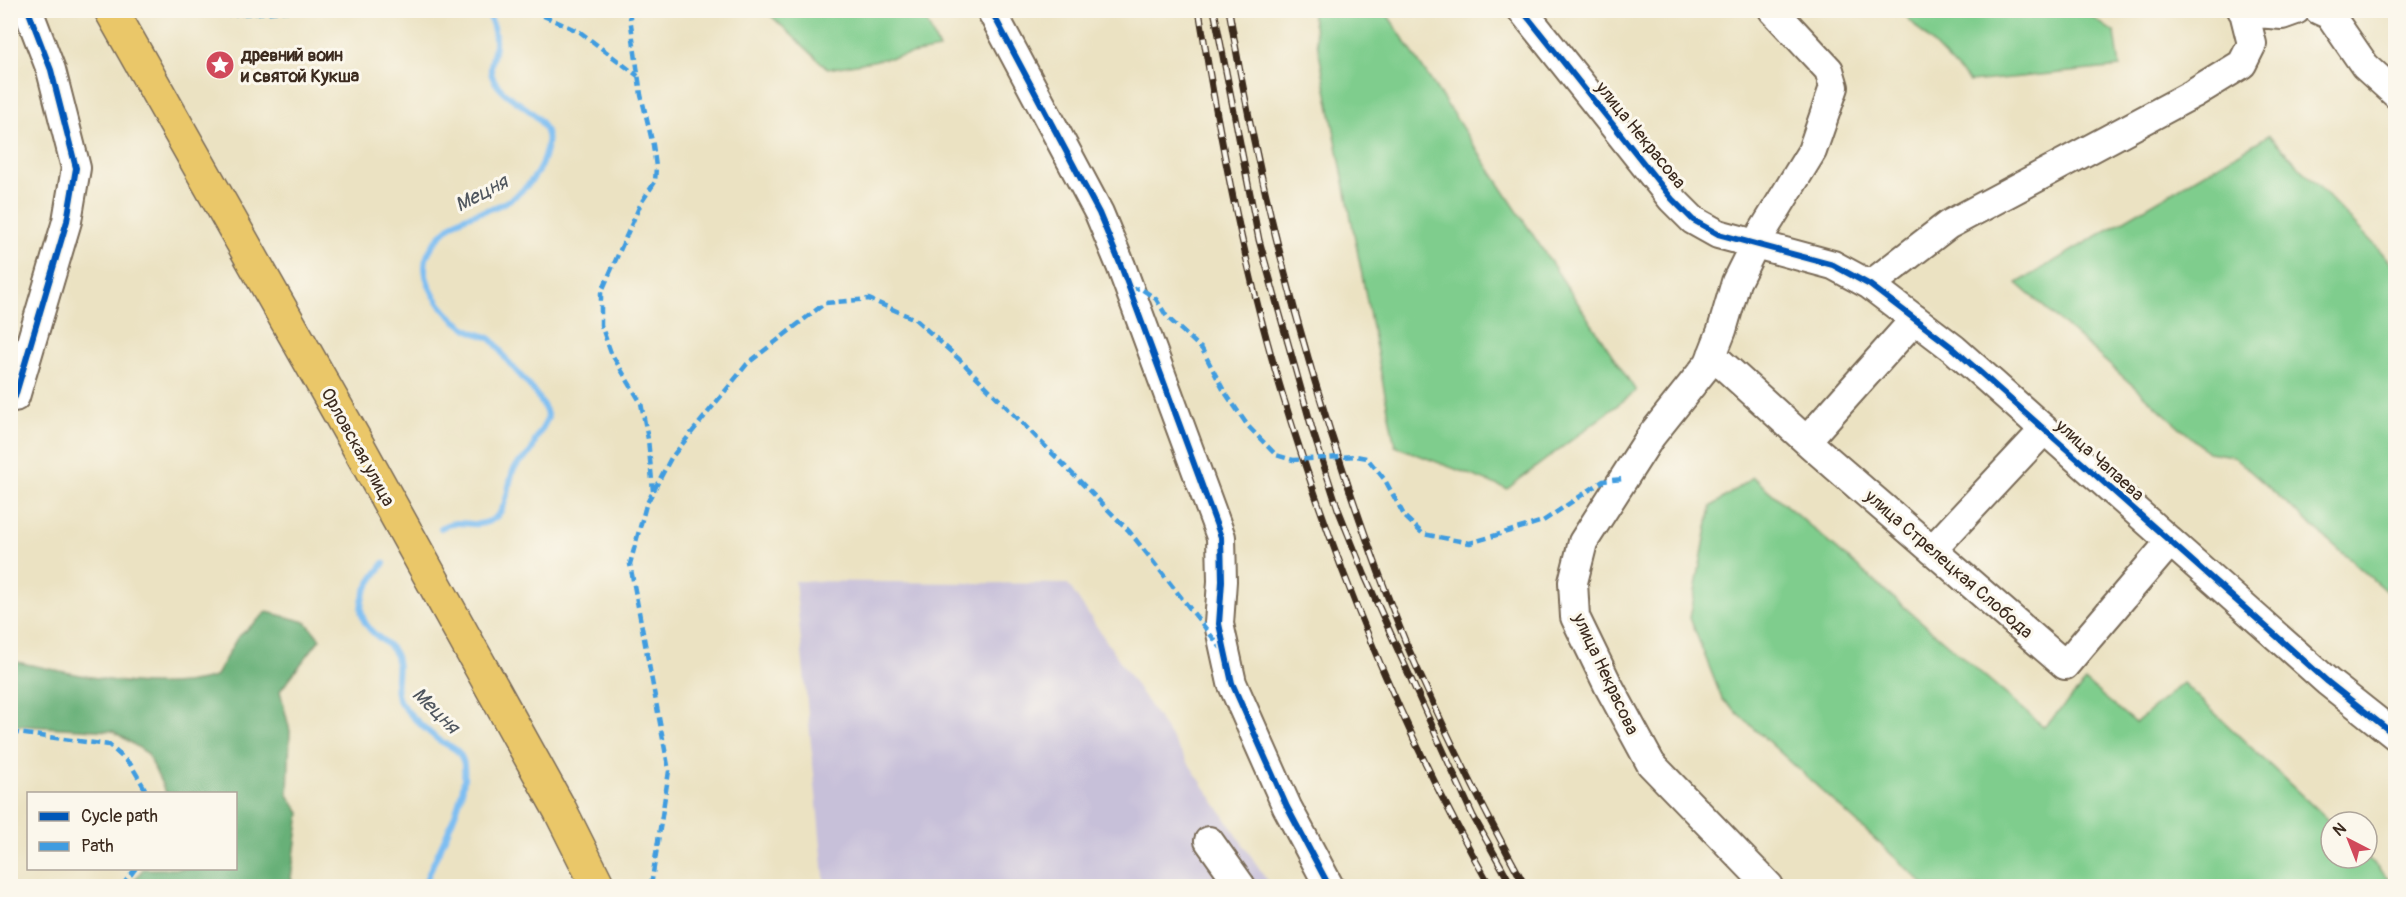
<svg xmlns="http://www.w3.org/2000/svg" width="2406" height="897" font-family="Pangolin,sans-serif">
	<rect width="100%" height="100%" fill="#fbf7ec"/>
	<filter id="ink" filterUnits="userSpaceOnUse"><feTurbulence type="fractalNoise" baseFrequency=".0167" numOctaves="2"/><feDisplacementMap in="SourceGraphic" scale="12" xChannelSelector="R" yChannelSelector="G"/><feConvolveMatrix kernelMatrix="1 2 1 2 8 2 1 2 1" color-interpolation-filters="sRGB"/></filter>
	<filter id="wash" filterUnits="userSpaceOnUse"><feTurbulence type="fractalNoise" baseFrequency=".008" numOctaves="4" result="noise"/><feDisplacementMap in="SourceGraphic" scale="24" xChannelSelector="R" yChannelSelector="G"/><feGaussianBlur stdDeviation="1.35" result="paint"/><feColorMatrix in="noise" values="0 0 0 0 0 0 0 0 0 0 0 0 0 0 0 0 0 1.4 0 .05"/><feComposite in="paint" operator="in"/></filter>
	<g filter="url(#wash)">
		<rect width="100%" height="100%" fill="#ebe2c2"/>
		<path fill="#c7c0d9" d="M795 581 1068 584 1271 886H825Z"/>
		<path fill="#7fcd8d" stroke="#5d7c56" stroke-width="1.5" d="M766 11H922L939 49 828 69Z
			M1311 11H1385L1636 391 1507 489 1395 446Z
			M1901 11H2083L2115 33 2120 67 1970 82Z
			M2269 135 2395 266V599L2233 456 2208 452 2017 283Z
			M1753 477 2044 727 2086 682 2135 723 2183 683 2331 823V858L2367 857 2395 886H1926L1722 699 1690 618 1711 507Z"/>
		<path fill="#67b078" stroke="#516d4b" stroke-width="1.5" d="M267 612 306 622 320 639 280 691 290 731 288 795 300 813 291 878 294 886H130L143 869 236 868V794L166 793 147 753 113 731 11 725V661C76 673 150 696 215 677L237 638Z"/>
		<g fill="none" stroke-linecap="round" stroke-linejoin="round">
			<path stroke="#7dbef2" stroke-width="6" d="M441 528C461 516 470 530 490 521 508 513 507 487 513 471 517 462 527 458 532 450 534 447 534 441 537 437 541 430 545 425 548 417 541 394 520 377 506 359 501 353 498 345 492 340 487 335 478 335 471 331 450 320 426 293 425 268 424 248 448 225 465 217 475 213 486 211 495 207 517 199 538 179 544 157 546 149 549 142 547 135 539 107 507 103 494 80 487 68 494 58 495 45 496 33 492 21 487 10
				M384 563C370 581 350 606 369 628 376 638 389 642 395 654 403 670 389 690 403 706 413 718 425 729 436 738 443 744 454 746 459 753 461 756 464 762 464 766 468 802 436 851 424 886"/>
		</g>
	</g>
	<g filter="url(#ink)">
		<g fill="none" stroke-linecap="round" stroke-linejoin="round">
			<g stroke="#796a57" stroke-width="32">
				<path id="minor" d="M991 10 1099 213 1121 266 1221 537 1222 581 1219 624 1232 683 1287 807 1329 886
					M1522 10 1672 199 1693 220 1718 234 1833 265 1870 285 1954 349 2328 682 2396 736
					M2242 10 2244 12 2282 15 2296 10
					M2319 10 2330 15 2365 66 2396 94
					M1870 285 1948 225 2193 94 2242 64 2252 44 2244 12
					M1712 355 1811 445 2065 665 2170 542
					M10 397H15L67 221 76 168 51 70 28 10
					M1807 440 1915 319
					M1932 550 2044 430
					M1209 841 1241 886
					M1769 886 1651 764 1608 685 1575 617 1573 582 1583 542 1651 436 1709 363 1722 330 1736 282 1755 244 1812 151 1834 87 1829 70 1773 10"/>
			</g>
			<g stroke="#796a57" stroke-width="36">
				<path id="major" d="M111 10 353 437 560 810 598 886"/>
			</g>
			<use href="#minor" stroke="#fff" stroke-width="28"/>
			<use href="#major" stroke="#eac769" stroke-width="33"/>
			<g stroke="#3b2a1e" stroke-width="7">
				<path id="rail" d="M1199 10C1220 139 1244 268 1282 393 1334 563 1402 732 1490 886
					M1214 10 1259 240 1313 432 1338 509 1365 576 1436 735 1473 816 1512 886
					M1229 10C1257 175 1297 337 1351 494 1368 544 1386 594 1406 643 1442 726 1482 807 1525 886"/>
			</g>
			<use href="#rail" stroke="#fbf7ec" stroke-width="4.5" stroke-dasharray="14" stroke-linecap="butt"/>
			<path stroke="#3f9ce0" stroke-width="4.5" stroke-dasharray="9 4.5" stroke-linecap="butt" d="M215 10 227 15 301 10
				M530 10 580 32 638 76
				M629 10 641 95 653 145 656 167 655 182 641 203 601 293V325L611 353 641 403 648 439 653 491
				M1130 290 1140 288 1156 299 1167 317 1202 349 1224 391 1248 426 1276 455 1293 460 1356 456 1367 458 1385 480 1405 517 1423 534 1470 543 1543 521 1603 481 1623 479
				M10 732 109 745 131 765 148 794
				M122 886 136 868
				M651 886 669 771 630 564 646 505 671 458 747 364 825 303 869 299 915 319 959 359 1129 531 1221 648"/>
			<g stroke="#fbf7ec" stroke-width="10">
				<path id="cycleway" d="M991 10 1099 213 1121 266 1221 537 1222 581 1219 624 1232 683 1287 807 1329 886
					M1522 10 1672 199 1693 220 1718 234 1833 265 1870 285 1954 349 2328 682 2396 736
					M10 397H15L67 221 76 168 51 70 28 10"/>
			</g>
			<use href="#cycleway" stroke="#0057b8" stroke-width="6"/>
		</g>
	</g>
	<defs>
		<g id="sight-disc" transform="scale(1.5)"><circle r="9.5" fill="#d1495b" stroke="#fbf7ec"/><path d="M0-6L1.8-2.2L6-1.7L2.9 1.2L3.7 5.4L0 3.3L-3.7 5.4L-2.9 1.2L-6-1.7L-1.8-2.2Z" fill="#fff"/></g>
	</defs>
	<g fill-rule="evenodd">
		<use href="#sight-disc" x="220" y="65"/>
	</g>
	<g text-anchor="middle" stroke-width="6" stroke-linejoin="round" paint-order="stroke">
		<g font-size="18" font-weight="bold" fill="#3b2a1e" stroke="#fbf7ec" text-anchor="start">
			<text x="241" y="61">древний воин<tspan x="241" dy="21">и святой Кукша</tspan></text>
		</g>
		<g font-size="18" fill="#3b2a1e" stroke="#fbf7ec">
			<text transform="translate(1641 135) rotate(51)" y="6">улица Некрасова</text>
			<text transform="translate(358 447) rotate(61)" y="6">Орловская улица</text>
			<text transform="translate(2100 460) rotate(42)" y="6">улица Чапаева</text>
			<text transform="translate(1949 564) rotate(41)" y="6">улица Стрелецкая Слобода</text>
			<text transform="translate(1606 674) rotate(65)" y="6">улица Некрасова</text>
		</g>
		<g font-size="20" font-style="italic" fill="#4f565e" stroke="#fbf7ec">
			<text transform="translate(481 193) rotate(-28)" y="7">Мецня</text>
			<text transform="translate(436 710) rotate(44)" y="7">Мецня</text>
		</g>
	</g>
	<rect width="2406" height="897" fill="none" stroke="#fbf7ec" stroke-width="36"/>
	<rect x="27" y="792" width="210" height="78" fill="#fbf7ec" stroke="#aea59a" stroke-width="1.5"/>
	<rect x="39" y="812" width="30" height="9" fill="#0057b8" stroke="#aea59a" stroke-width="1.5"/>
	<text x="81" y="822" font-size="18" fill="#3b2a1e">Cycle path</text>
	<rect x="39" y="842" width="30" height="9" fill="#3f9ce0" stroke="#aea59a" stroke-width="1.5"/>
	<text x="81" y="852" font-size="18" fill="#3b2a1e">Path</text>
	<g transform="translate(2349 840) rotate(318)"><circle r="28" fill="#fbf7ec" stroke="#aea59a" stroke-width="1.5"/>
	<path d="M0-4.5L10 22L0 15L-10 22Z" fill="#d1495b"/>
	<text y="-9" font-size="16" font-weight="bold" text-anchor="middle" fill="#3b2a1e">N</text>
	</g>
</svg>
